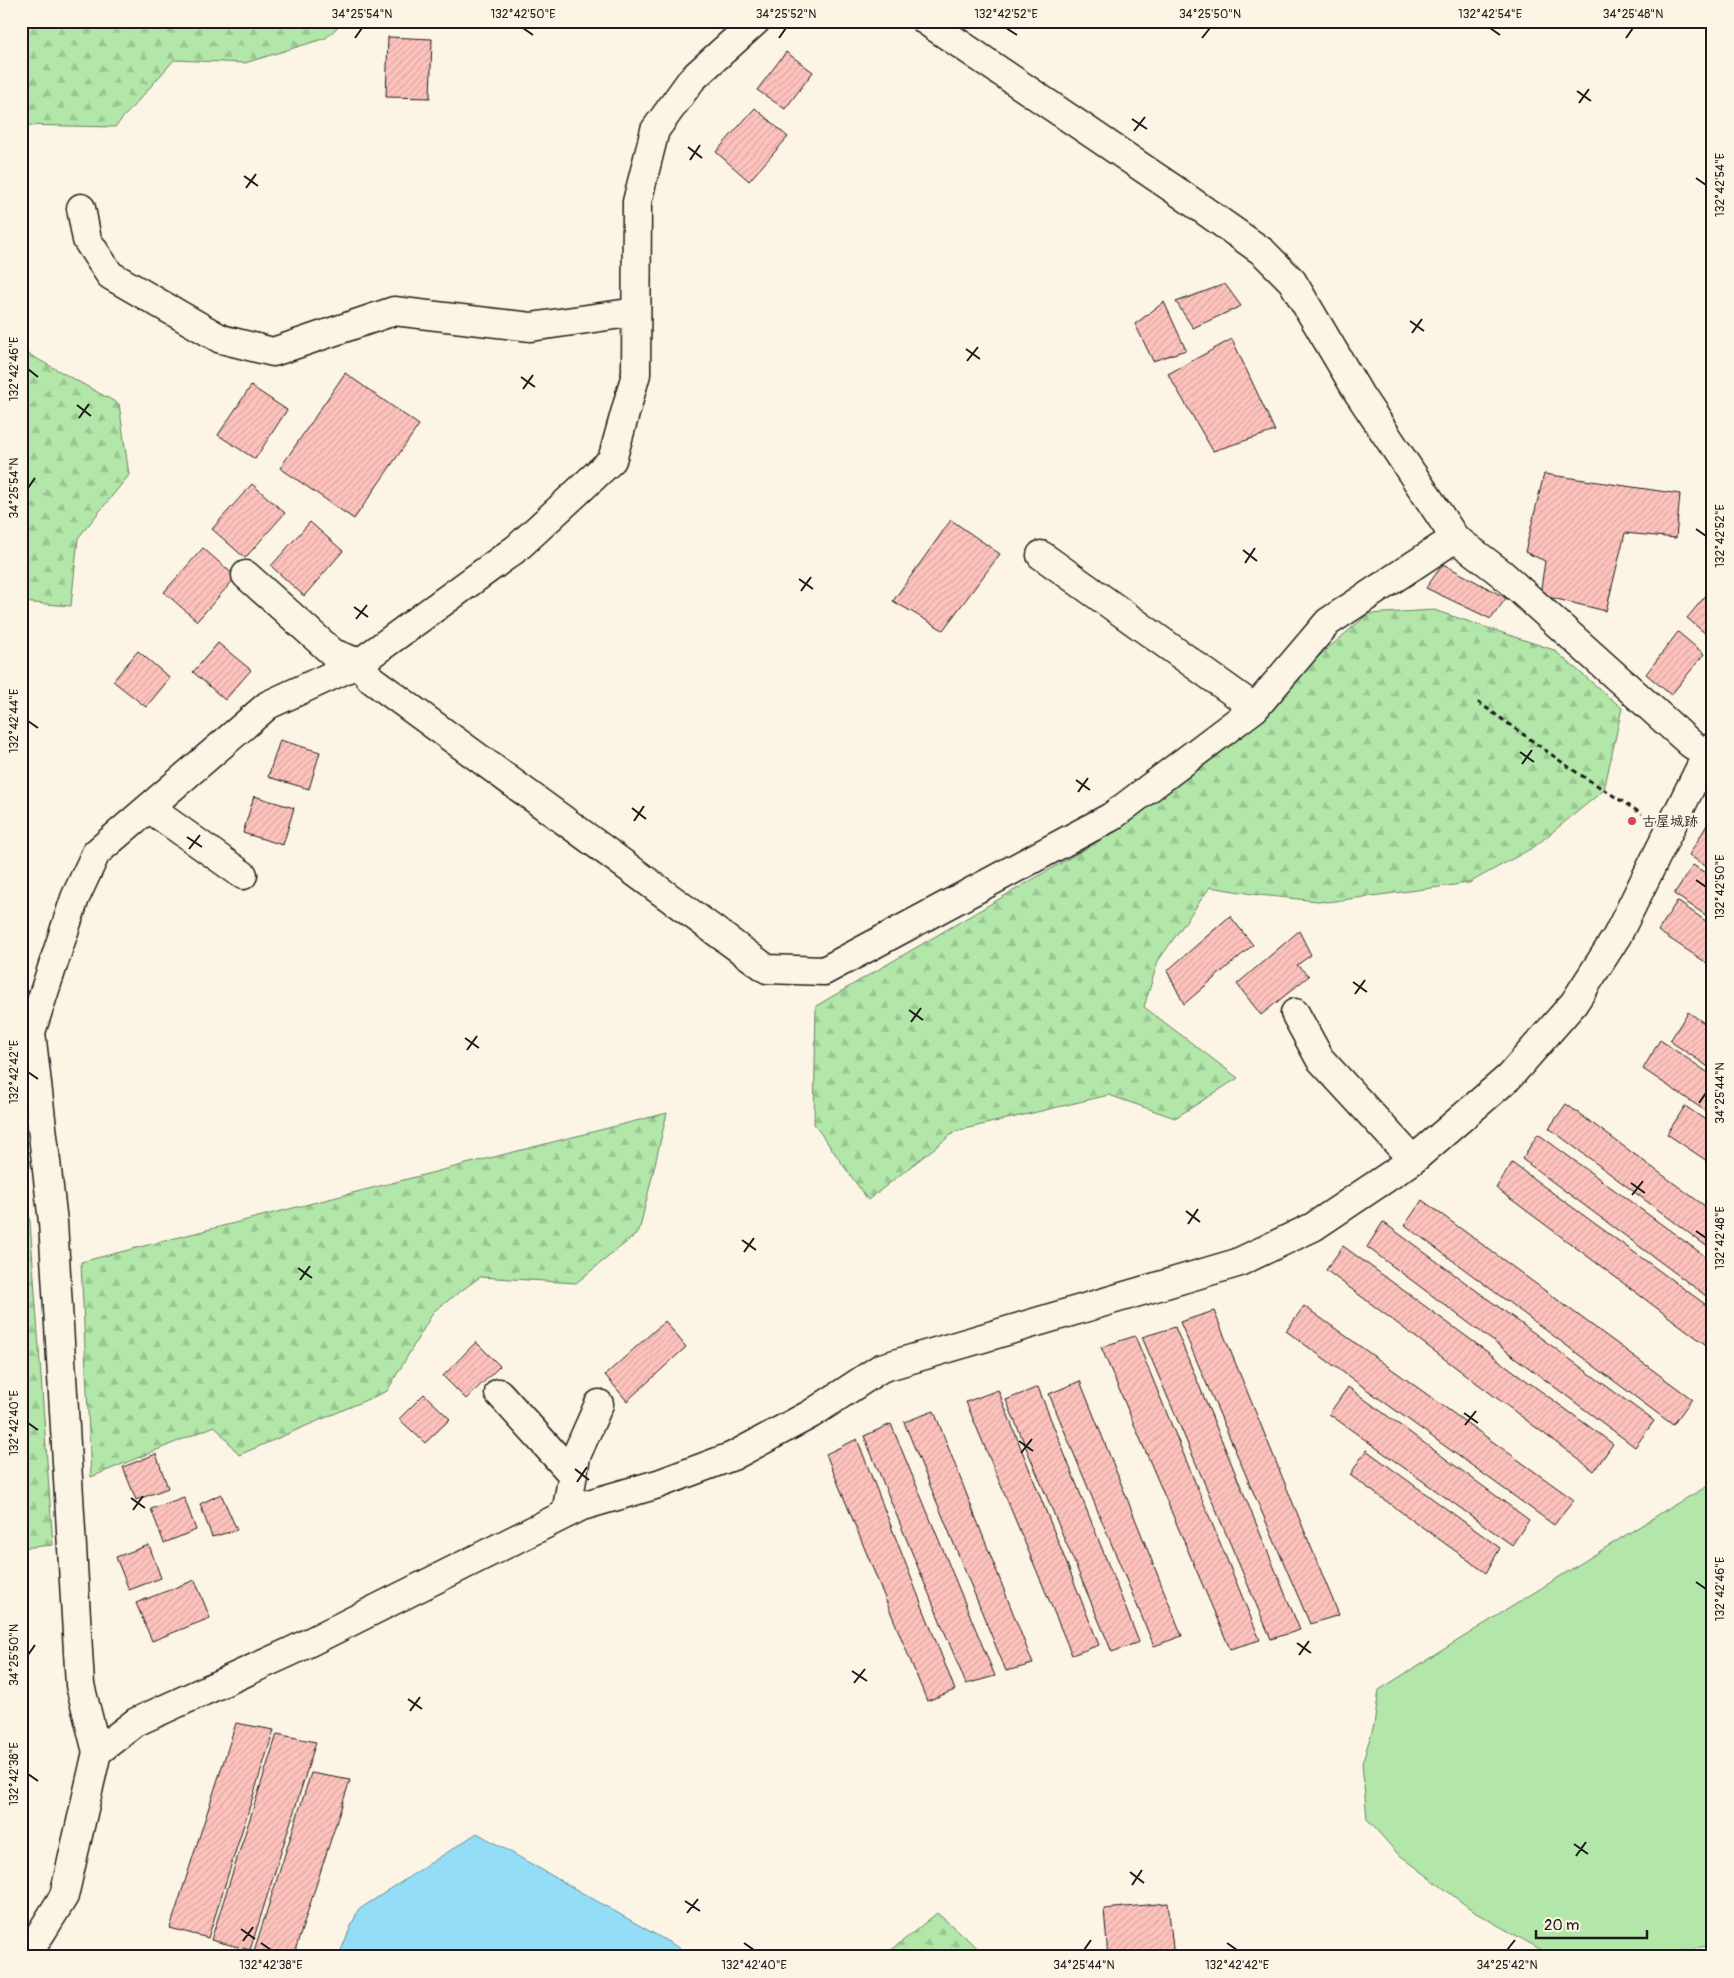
<svg xmlns="http://www.w3.org/2000/svg" width="1734" height="1978" font-family="Pangolin,'Klee One',sans-serif">
	<defs>
		<pattern id="forest-firs" width="22" height="20" patternUnits="userSpaceOnUse" patternTransform="scale(1.25)"><rect width="22" height="20" fill="#b2e7a9"/><path d="M5 1l3.5 6h-7zM16 11l3.5 6h-7z" fill="#98c691"/></pattern>
		<pattern id="building-hatch" width="6" height="6" patternUnits="userSpaceOnUse" patternTransform="scale(1.25)"><rect width="6" height="6" fill="#ffc3bd"/><path d="M-1 1l2-2M0 6l6-6M5 7l2-2" fill="none" stroke="#daa7a2"/></pattern>
	</defs>
	<rect width="100%" height="100%" fill="#fcf5e5"/>
	<filter id="ink" filterUnits="userSpaceOnUse"><feTurbulence type="fractalNoise" baseFrequency=".02" numOctaves="2"/><feDisplacementMap in="SourceGraphic" scale="10" xChannelSelector="R" yChannelSelector="G"/><feConvolveMatrix kernelMatrix="1 2 1 2 8 2 1 2 1" color-interpolation-filters="sRGB"/></filter>
	<g filter="url(#ink)">
		<path fill="#b2e7a9" stroke="#678262" d="M1713 1483V1945L1641 1957H1554L1476 1913 1397 1853 1367 1819 1362 1763 1374 1725 1379 1690 1669 1508Z"/>
		<path fill="url(#forest-firs)" stroke="#678262" d="M21 21H344L326 38 245 63 174 60 115 127 21 125Z
			M21 350 119 404 129 475 78 538 71 606 21 602Z
			M1434 610 1554 650 1622 708 1604 790 1534 847 1469 883 1327 902 1259 895 1210 887 1158 961 1144 1007 1238 1078 1175 1118 1109 1095 956 1131 868 1200 814 1124 816 1006 1114 832 1368 614Z
			M667 1113 639 1232 576 1283 480 1277 434 1311 387 1391 239 1455 215 1426 91 1477 81 1262Z
			M21 1221 30 1222 53 1545 21 1548Z
			M937 1913 988 1957H883Z"/>
		<path fill="#94ddf6" stroke="#64909f" d="M21 1164 30 1222 21 1221Z
			M477 1833 695 1957H338L358 1910Z"/>
		<path fill="url(#building-hatch)" stroke="#1c1c1c" d="M388 37 432 39 430 98 386 97Z
			M786 52 813 72 785 109 757 90Z
			M755 108 788 137 749 181 716 152Z
			M1225 284 1241 306 1193 328 1176 302Z
			M1164 302 1186 350 1153 361 1135 324Z
			M1232 339 1275 431 1213 451 1168 374Z
			M345 373 419 425 354 519 280 468Z
			M251 386 287 410 255 459 218 435Z
			M1544 474 1680 494 1676 538 1625 533 1606 611 1540 595 1545 561 1525 552Z
			M252 484 285 513 245 558 212 529Z
			M951 520 1000 554 943 630 893 601Z
			M310 522 343 551 304 596 271 566Z
			M203 548 236 577 197 621 164 592Z
			M1443 564 1506 598 1491 619 1426 588Z
			M1713 587V640L1687 618Z
			M1678 632 1704 654 1671 695 1646 674Z
			M218 643 251 670 225 700 193 672Z
			M138 651 170 678 146 707 113 681Z
			M280 740 320 752 309 789 268 777Z
			M254 796 294 808 283 845 243 833Z
			M1707 825 1713 829V871L1689 855Z
			M1693 865 1713 878V920L1674 894Z
			M1677 901 1713 926V967L1658 931Z
			M1230 916 1253 945 1184 1004 1167 971Z
			M1299 931 1311 955 1297 965 1309 976 1261 1015 1237 984Z
			M1688 1012 1713 1029V1070L1670 1041Z
			M1660 1040 1713 1076V1116L1643 1069Z
			M1566 1104 1713 1212V1251L1549 1128Z
			M1685 1106 1713 1125V1165L1667 1134Z
			M1538 1134 1713 1262V1301L1522 1159Z
			M1512 1163 1713 1310V1350L1496 1188Z
			M1422 1200 1692 1399 1673 1425 1405 1225Z
			M1383 1222 1654 1421 1635 1447 1367 1247Z
			M1343 1246 1613 1444 1594 1471 1326 1270Z
			M1304 1306 1574 1500 1554 1525 1286 1331Z
			M1214 1311 1339 1615 1310 1624 1180 1322Z
			M665 1321 686 1347 627 1401 605 1375Z
			M1175 1327 1300 1630 1271 1639 1142 1337Z
			M1135 1336 1260 1640 1230 1649 1101 1347Z
			M476 1342 500 1366 466 1399 443 1376Z
			M1080 1381 1182 1636 1154 1646 1049 1394Z
			M1038 1387 1139 1642 1112 1652 1006 1400Z
			M1348 1387 1529 1520 1512 1545 1329 1414Z
			M998 1390 1099 1645 1072 1655 966 1402Z
			M424 1394 450 1419 425 1443 399 1419Z
			M934 1411 1033 1664 1006 1671 904 1422Z
			M891 1424 995 1676 966 1684 864 1436Z
			M857 1439 955 1690 927 1701 826 1454Z
			M1366 1450 1500 1548 1486 1573 1350 1475Z
			M156 1454 168 1488 136 1500 123 1467Z
			M221 1494 237 1530 212 1537 200 1504Z
			M184 1497 196 1530 164 1543 151 1509Z
			M149 1545 161 1578 129 1590 116 1557Z
			M195 1580 210 1618 152 1641 136 1603Z
			M236 1723 274 1730 208 1938 170 1928Z
			M277 1734 316 1742 250 1950 211 1940Z
			M311 1773 350 1780 293 1957H252Z
			M1168 1903 1174 1957H1108L1104 1909Z"/>
		<g fill="none" stroke-linecap="round" stroke-linejoin="round">
			<g stroke="#1c1c1c" stroke-width="31">
				<path id="minor" d="M926 21 1181 194 1263 252 1292 281 1359 394 1455 538 1501 573 1691 744 1713 759
					M81 208 87 240 110 275 221 339 273 352 394 311 531 327 636 312
					M1041 555 1255 708
					M246 575 333 653 359 663 371 679 767 969 824 971 1111 817 1255 708 1328 622 1455 538
					M149 808 243 875
					M1295 1013 1320 1059 1413 1160
					M499 1393 572 1474
					M566 1514 576 1456 599 1404
					M97 1752 136 1722 292 1651 582 1506 658 1484 733 1456 811 1414 881 1368 1237 1263 1313 1227 1413 1160 1509 1077 1574 1003 1617 936 1707 754 1713 747
					M26 1957 64 1896 97 1752 80 1685 53 1222 31 1032 75 898 96 853 268 705 359 663 517 548 612 460 636 374 637 202 655 130 692 79 756 21"/>
			</g>
			<path stroke="#1c1c1c" stroke-width="3" stroke-dasharray="5 4" stroke-linecap="butt" d="M1478 702 1573 770 1642 814"/>
			<use href="#minor" stroke="#fcf5e5" stroke-width="28"/>
		</g>
	</g>
	<path fill="none" stroke="#1c1c1c" stroke-width="2" d="M523 28 533 35M1006 28 1017 35M1490 28 1500 35M355 38 362 28M779 38 786 28M1202 38 1210 28M1626 38 1633 28M1577 91 1591 101M1579 103 1589 89M1132 119 1147 129M1134 131 1145 117M688 147 702 158M690 160 700 145M244 176 258 186M1696 178 1706 185M246 188 256 174M1410 321 1424 331M1412 333 1422 319M966 349 980 359M967 361 978 347M28 369 38 377M521 377 535 387M523 389 533 375M77 405 91 416M79 418 89 404M28 488 35 478M1696 529 1706 536M1243 550 1257 561M1245 563 1255 548M799 579 813 589M801 591 811 577M354 607 368 617M356 619 367 605M28 721 38 728M1520 752 1534 762M1522 764 1532 750M1076 780 1090 790M1078 792 1088 778M632 808 646 819M634 821 644 806M187 837 202 847M189 849 200 835M1696 880 1706 887M1353 982 1367 992M1355 994 1365 980M909 1010 923 1020M911 1022 921 1008M465 1038 479 1048M467 1050 477 1036M28 1072 38 1079M1699 1103 1706 1093M1631 1183 1645 1193M1632 1195 1643 1181M1186 1211 1200 1222M1188 1224 1198 1209M1696 1231 1706 1238M742 1240 756 1250M744 1252 754 1238M298 1268 312 1278M300 1280 310 1266M1464 1413 1478 1423M28 1423 38 1430M1465 1425 1476 1411M1019 1441 1033 1451M1021 1453 1032 1439M575 1469 589 1480M577 1482 587 1467M131 1498 145 1508M133 1510 143 1496M1696 1582 1706 1589M1297 1643 1311 1653M28 1655 35 1645M1299 1655 1309 1641M852 1671 867 1681M854 1683 865 1669M408 1699 422 1709M410 1711 420 1697M28 1774 38 1781M1574 1844 1588 1854M1576 1856 1586 1842M1130 1872 1144 1883M1132 1885 1142 1870M685 1901 700 1911M687 1913 698 1899M241 1929 255 1939M243 1941 253 1927M261 1943 271 1950M744 1943 754 1950M1227 1943 1237 1950M1084 1950 1091 1940M1507 1950 1515 1940"/>
	<circle fill="#d1495b" stroke="#fcf5e5" stroke-width="2" cx="1632" cy="821" r="5"/>
	<g text-anchor="middle" stroke-width="4.5" stroke-linejoin="round" paint-order="stroke">
		<g font-size="14" font-weight="bold" fill="#1c1c1c" stroke="#fcf5e5" text-anchor="start">
			<text x="1642" y="826">古屋城跡</text>
		</g>
	</g>
	<rect width="1734" height="1978" fill="none" stroke="#fcf5e5" stroke-width="55"/>
	<path d="M1536 1930v8h111v-8" fill="none" stroke="#1c1c1c" stroke-width="2.5"/>
	<text x="1544" y="1930" font-size="15" fill="#1c1c1c" stroke="#fcf5e5" stroke-width="4" paint-order="stroke">20 m</text>
	<rect x="28" y="28" width="1678" height="1922" fill="none" stroke="#1c1c1c" stroke-width="2"/>
	<g font-size="12" text-anchor="middle" fill="#1c1c1c">
		<text x="362" y="18">34°25'54"N</text>
		<text x="523" y="18">132°42'50"E</text>
		<text x="786" y="18">34°25'52"N</text>
		<text x="1006" y="18">132°42'52"E</text>
		<text x="1210" y="18">34°25'50"N</text>
		<text x="1490" y="18">132°42'54"E</text>
		<text x="1633" y="18">34°25'48"N</text>
		<text transform="translate(1720 185) rotate(-90)" y="4">132°42'54"E</text>
		<text transform="translate(14 369) rotate(-90)" y="4">132°42'46"E</text>
		<text transform="translate(14 488) rotate(-90)" y="4">34°25'54"N</text>
		<text transform="translate(1720 536) rotate(-90)" y="4">132°42'52"E</text>
		<text transform="translate(14 721) rotate(-90)" y="4">132°42'44"E</text>
		<text transform="translate(1720 887) rotate(-90)" y="4">132°42'50"E</text>
		<text transform="translate(14 1072) rotate(-90)" y="4">132°42'42"E</text>
		<text transform="translate(1720 1093) rotate(-90)" y="4">34°25'44"N</text>
		<text transform="translate(1720 1238) rotate(-90)" y="4">132°42'48"E</text>
		<text transform="translate(14 1423) rotate(-90)" y="4">132°42'40"E</text>
		<text transform="translate(1720 1589) rotate(-90)" y="4">132°42'46"E</text>
		<text transform="translate(14 1655) rotate(-90)" y="4">34°25'50"N</text>
		<text transform="translate(14 1774) rotate(-90)" y="4">132°42'38"E</text>
		<text x="271" y="1969">132°42'38"E</text>
		<text x="754" y="1969">132°42'40"E</text>
		<text x="1084" y="1969">34°25'44"N</text>
		<text x="1237" y="1969">132°42'42"E</text>
		<text x="1507" y="1969">34°25'42"N</text>
	</g>
</svg>
